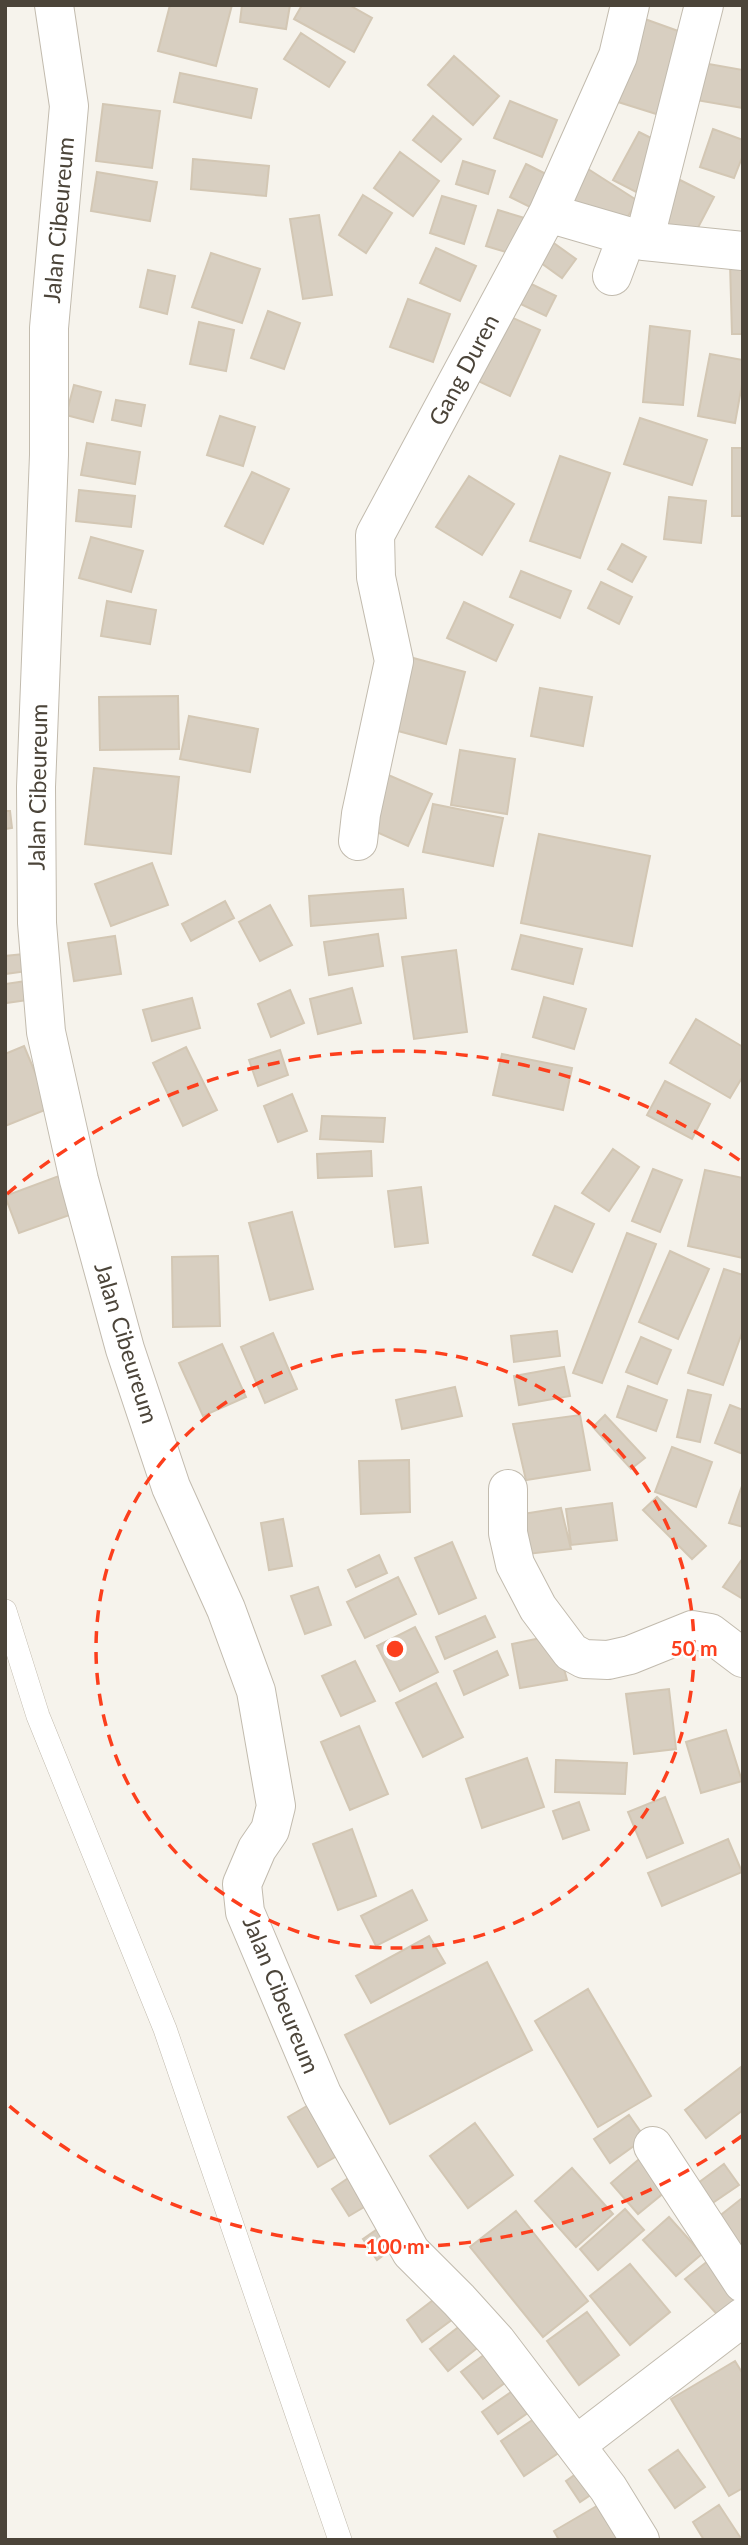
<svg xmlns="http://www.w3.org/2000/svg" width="748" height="2545" font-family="Lato,sans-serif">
	<rect width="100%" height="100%" fill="#f6f3ec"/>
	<path fill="#d8cfc1" stroke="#d3c7b4" stroke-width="2" d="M170 5H232L216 66 158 51Z
		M242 5H290L286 29 240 22Z
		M302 5H349L372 18 354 52 294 19Z
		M642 18 692 36 672 119 615 101Z
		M301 33 345 62 329 87 284 59Z
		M454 56 499 96 473 125 428 85Z
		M703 63 743 70V108L696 100Z
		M180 73 257 89 251 118 174 102Z
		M510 101 557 120 542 157 494 138Z
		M103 104 160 111 152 168 96 161Z
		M433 116 461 139 441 162 413 140Z
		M713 129 743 140V155L734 178 700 167Z
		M639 132 661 143 636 192 613 180Z
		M400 152 439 181 413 216 374 188Z
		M193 159 269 166 266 196 191 189Z
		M463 161 495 171 488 194 456 184Z
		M526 164 552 177 536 210 510 197Z
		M585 167 638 201 618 231 565 196Z
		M97 172 157 182 150 221 91 211Z
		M680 180 714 197 691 241 657 225Z
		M363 195 392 213 366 253 339 235Z
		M442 196 476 206 464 244 430 233Z
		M498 210 531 220 519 256 486 246Z
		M319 215 332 295 303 299 290 219Z
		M544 236 576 259 562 278 530 255Z
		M436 248 476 266 460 301 420 283Z
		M211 253 260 269 242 323 192 307Z
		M730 263H743V334H732Z
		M148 270 175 276 167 314 140 307Z
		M521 279 556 296 546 316 510 299Z
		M408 299 450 314 433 362 390 347Z
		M268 311 300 323 284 369 251 358Z
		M504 314 540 330 510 396 474 379Z
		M199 322 234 330 226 371 190 364Z
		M650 326 690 331 683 405 643 402Z
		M710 354 743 360V379L735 423 698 416Z
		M74 385 101 392 93 422 66 415Z
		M116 400 145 405 141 426 112 420Z
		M220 416 255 427 243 466 207 455Z
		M640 418 707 440 692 485 624 464Z
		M87 443 140 452 135 484 81 475Z
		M732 448H743V516H732Z
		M560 456 610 473 580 558 530 541Z
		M252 472 289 489 263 544 225 526Z
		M469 476 514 504 482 555 436 527Z
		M79 490 135 496 131 527 76 521Z
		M669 497 706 501 701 543 664 539Z
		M91 537 143 551 131 592 79 578Z
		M622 544 646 557 632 582 608 569Z
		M521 571 571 591 560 618 510 597Z
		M601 582 632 597 619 624 588 608Z
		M107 601 156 610 150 644 101 636Z
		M464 602 513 625 496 661 447 638Z
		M406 656 465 672 446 744 387 728Z
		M540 688 592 697 583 746 531 736Z
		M178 696 179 749 100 750 99 697Z
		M189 716 258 729 250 772 180 759Z
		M460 750 515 759 507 814 451 805Z
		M94 768 179 777 171 854 85 844Z
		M386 774 432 794 408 846 363 826Z
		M433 804 503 818 493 866 423 852Z
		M5 811H10L12 828 5 829Z
		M539 834 650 856 632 946 521 923Z
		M152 863 168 905 111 926 95 884Z
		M403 889 406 918 311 926 309 896Z
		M225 901 234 918 191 941 182 924Z
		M270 905 292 945 260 961 239 922Z
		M378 934 383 966 329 975 324 942Z
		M521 935 582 949 573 984 512 969Z
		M115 936 121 974 74 981 68 943Z
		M456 950 467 1032 414 1039 402 957Z
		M33 953 35 970 5 974V956Z
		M33 980 35 999 6 1003 5 984Z
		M352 988 361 1023 318 1034 310 999Z
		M290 990 304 1023 271 1037 258 1004Z
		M544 997 586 1009 574 1049 533 1037Z
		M192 998 200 1028 152 1041 143 1010Z
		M696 1019 743 1047V1076L730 1098 670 1063Z
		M24 1046 50 1108 5 1126V1054Z
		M186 1047 217 1110 183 1126 153 1063Z
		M280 1050 288 1075 258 1086 249 1060Z
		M502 1054 572 1068 563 1110 493 1095Z
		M665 1081 710 1104 692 1139 647 1115Z
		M292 1094 307 1131 278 1142 264 1106Z
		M322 1116 385 1118 383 1142 320 1139Z
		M613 1149 639 1167 609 1211 582 1193Z
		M371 1151 372 1176 318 1178 317 1154Z
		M653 1169 682 1180 660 1232 632 1221Z
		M705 1170 743 1178V1258L688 1246Z
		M67 1173 81 1211 19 1233 5 1196Z
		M421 1187 428 1243 395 1247 388 1191Z
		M555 1206 594 1224 572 1272 533 1255Z
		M292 1212 313 1289 270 1300 249 1223Z
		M627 1233 656 1244 602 1383 573 1373Z
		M670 1251 709 1269 678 1339 639 1322Z
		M218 1256 220 1326 173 1327 172 1257Z
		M724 1269 743 1275V1330L723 1385 688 1373Z
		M557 1331 560 1356 514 1362 511 1336Z
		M273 1333 297 1389 265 1403 241 1347Z
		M641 1337 671 1350 657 1384 626 1372Z
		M222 1344 246 1397 203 1416 179 1363Z
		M564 1367 570 1396 519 1405 514 1376Z
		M628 1386 667 1400 656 1431 617 1417Z
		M455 1387 462 1416 402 1429 396 1400Z
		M688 1390 711 1395 700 1442 677 1437Z
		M730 1405 743 1410V1454L715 1443Z
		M580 1415 590 1470 526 1480 513 1424Z
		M605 1415 645 1458 631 1469 593 1427Z
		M672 1447 712 1462 696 1507 655 1492Z
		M409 1460 410 1512 361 1514 359 1461Z
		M743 1483V1527L729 1523Z
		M657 1497 706 1546 692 1559 643 1510Z
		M612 1503 617 1540 571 1545 566 1509Z
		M561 1508 571 1549 519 1555 510 1516Z
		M283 1519 292 1566 269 1570 261 1523Z
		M452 1542 476 1598 439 1614 415 1558Z
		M379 1555 387 1573 356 1587 348 1570Z
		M743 1558V1599L723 1587Z
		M398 1577 416 1614 365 1638 347 1602Z
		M318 1587 331 1625 305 1634 291 1596Z
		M485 1616 495 1637 445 1659 436 1637Z
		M415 1627 438 1672 400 1691 377 1646Z
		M555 1635 567 1680 520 1688 512 1644Z
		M497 1651 508 1675 464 1695 454 1671Z
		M355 1661 375 1701 341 1716 322 1676Z
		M436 1683 463 1737 423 1757 396 1703Z
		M669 1689 676 1749 634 1754 626 1694Z
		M359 1726 388 1794 350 1810 321 1742Z
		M726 1730 742 1781 701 1793 686 1742Z
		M527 1758 544 1807 482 1828 466 1779Z
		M556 1760 627 1763 625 1794 555 1792Z
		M665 1797 683 1843 647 1858 628 1812Z
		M579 1802 589 1830 563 1839 553 1811Z
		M352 1829 376 1896 338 1910 313 1844Z
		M728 1839 742 1872 662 1906 648 1873Z
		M412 1890 427 1920 376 1946 361 1916Z
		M429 1936 445 1963 371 2003 356 1976Z
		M487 1962 532 2050 390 2124 345 2035Z
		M588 1989 651 2096 598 2127 535 2021Z
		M741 2067 743 2110 706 2138 685 2110Z
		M312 2103 342 2153 318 2167 288 2117Z
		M629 2115 645 2138 610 2163 594 2139Z
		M475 2123 513 2175 468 2208 430 2156Z
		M644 2155 671 2187 638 2214 611 2183Z
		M724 2164 739 2185 708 2206 694 2186Z
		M572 2168 613 2214 576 2247 535 2201Z
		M353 2175 371 2203 349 2216 332 2189Z
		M741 2199 743 2201V2250L717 2218Z
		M625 2209 644 2230 598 2270 580 2249Z
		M516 2211 588 2301 543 2337 470 2247Z
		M669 2217 702 2254 676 2276 643 2240Z
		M379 2228 393 2248 377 2260 363 2239Z
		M709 2260 743 2295 725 2323 685 2279Z
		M630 2264 670 2312 630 2345 590 2296Z
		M445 2291 461 2313 422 2342 407 2320Z
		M587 2312 619 2355 579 2385 547 2341Z
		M469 2319 486 2341 448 2371 430 2349Z
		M496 2346 517 2374 483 2399 461 2372Z
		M735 2361 743 2374V2488L729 2496 671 2399Z
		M524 2383 539 2405 498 2434 482 2412Z
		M543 2413 566 2448 524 2476 501 2441Z
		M678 2450 705 2487 675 2508 649 2470Z
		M583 2469 598 2490 580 2502 566 2481Z
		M607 2500 631 2540H559L554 2531Z
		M719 2505 742 2540H704L693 2522Z"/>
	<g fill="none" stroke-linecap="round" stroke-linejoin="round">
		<g stroke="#c2bbae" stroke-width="24">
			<path id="lane" d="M5 1611 38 1716 165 2029 340 2540"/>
		</g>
		<g stroke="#c2bbae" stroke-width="40">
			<path id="street" d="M54 5 69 106 49 328V455L36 787 37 923 46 1032 79 1180 125 1349 171 1487 226 1609 256 1691 276 1806 270 1830 257 1849 242 1884 245 1912 322 2094 411 2252 459 2300 497 2342 608 2488 640 2540
				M548 213 644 241 743 251
				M644 241 704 5
				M612 276 627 236
				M358 841 361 814 394 661 376 577 375 535 548 213 618 56 630 5
				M508 1489V1533L515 1564 538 1608 571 1652 584 1659 608 1660 630 1655 692 1630 710 1633 743 1658
				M653 2146 743 2283
				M576 2445 743 2317"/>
		</g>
		<use href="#lane" stroke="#fff" stroke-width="23"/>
		<use href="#street" stroke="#fff" stroke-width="38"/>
	</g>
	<g fill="none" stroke="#fc3f1d" stroke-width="3.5" stroke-dasharray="12 9">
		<circle cx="395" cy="1649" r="299"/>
		<path d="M742 2136A598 598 0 0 1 7 2104M7 1194A598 598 0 0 1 742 1162"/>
	</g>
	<g text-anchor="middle" stroke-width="5" stroke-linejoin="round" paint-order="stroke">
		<g font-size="23" fill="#4b4439" stroke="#fff">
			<text transform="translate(59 220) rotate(-85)" y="8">Jalan Cibeureum</text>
			<text transform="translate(464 370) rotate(-62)" y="8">Gang Duren</text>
			<text transform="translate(38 787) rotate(-89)" y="8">Jalan Cibeureum</text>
			<text transform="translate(126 1343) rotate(73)" y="8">Jalan Cibeureum</text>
			<text transform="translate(281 1995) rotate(68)" y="8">Jalan Cibeureum</text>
		</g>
	</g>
	<circle cx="395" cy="1649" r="10" fill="#fc3f1d" stroke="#fff" stroke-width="3.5"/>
	<g font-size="21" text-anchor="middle" font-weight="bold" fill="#fc3f1d" stroke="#fff" stroke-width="5" stroke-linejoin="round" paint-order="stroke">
		<text x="694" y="1656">50 m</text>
		<text x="395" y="2254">100 m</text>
	</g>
	<rect width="748" height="2545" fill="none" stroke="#4b4439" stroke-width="14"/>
</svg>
